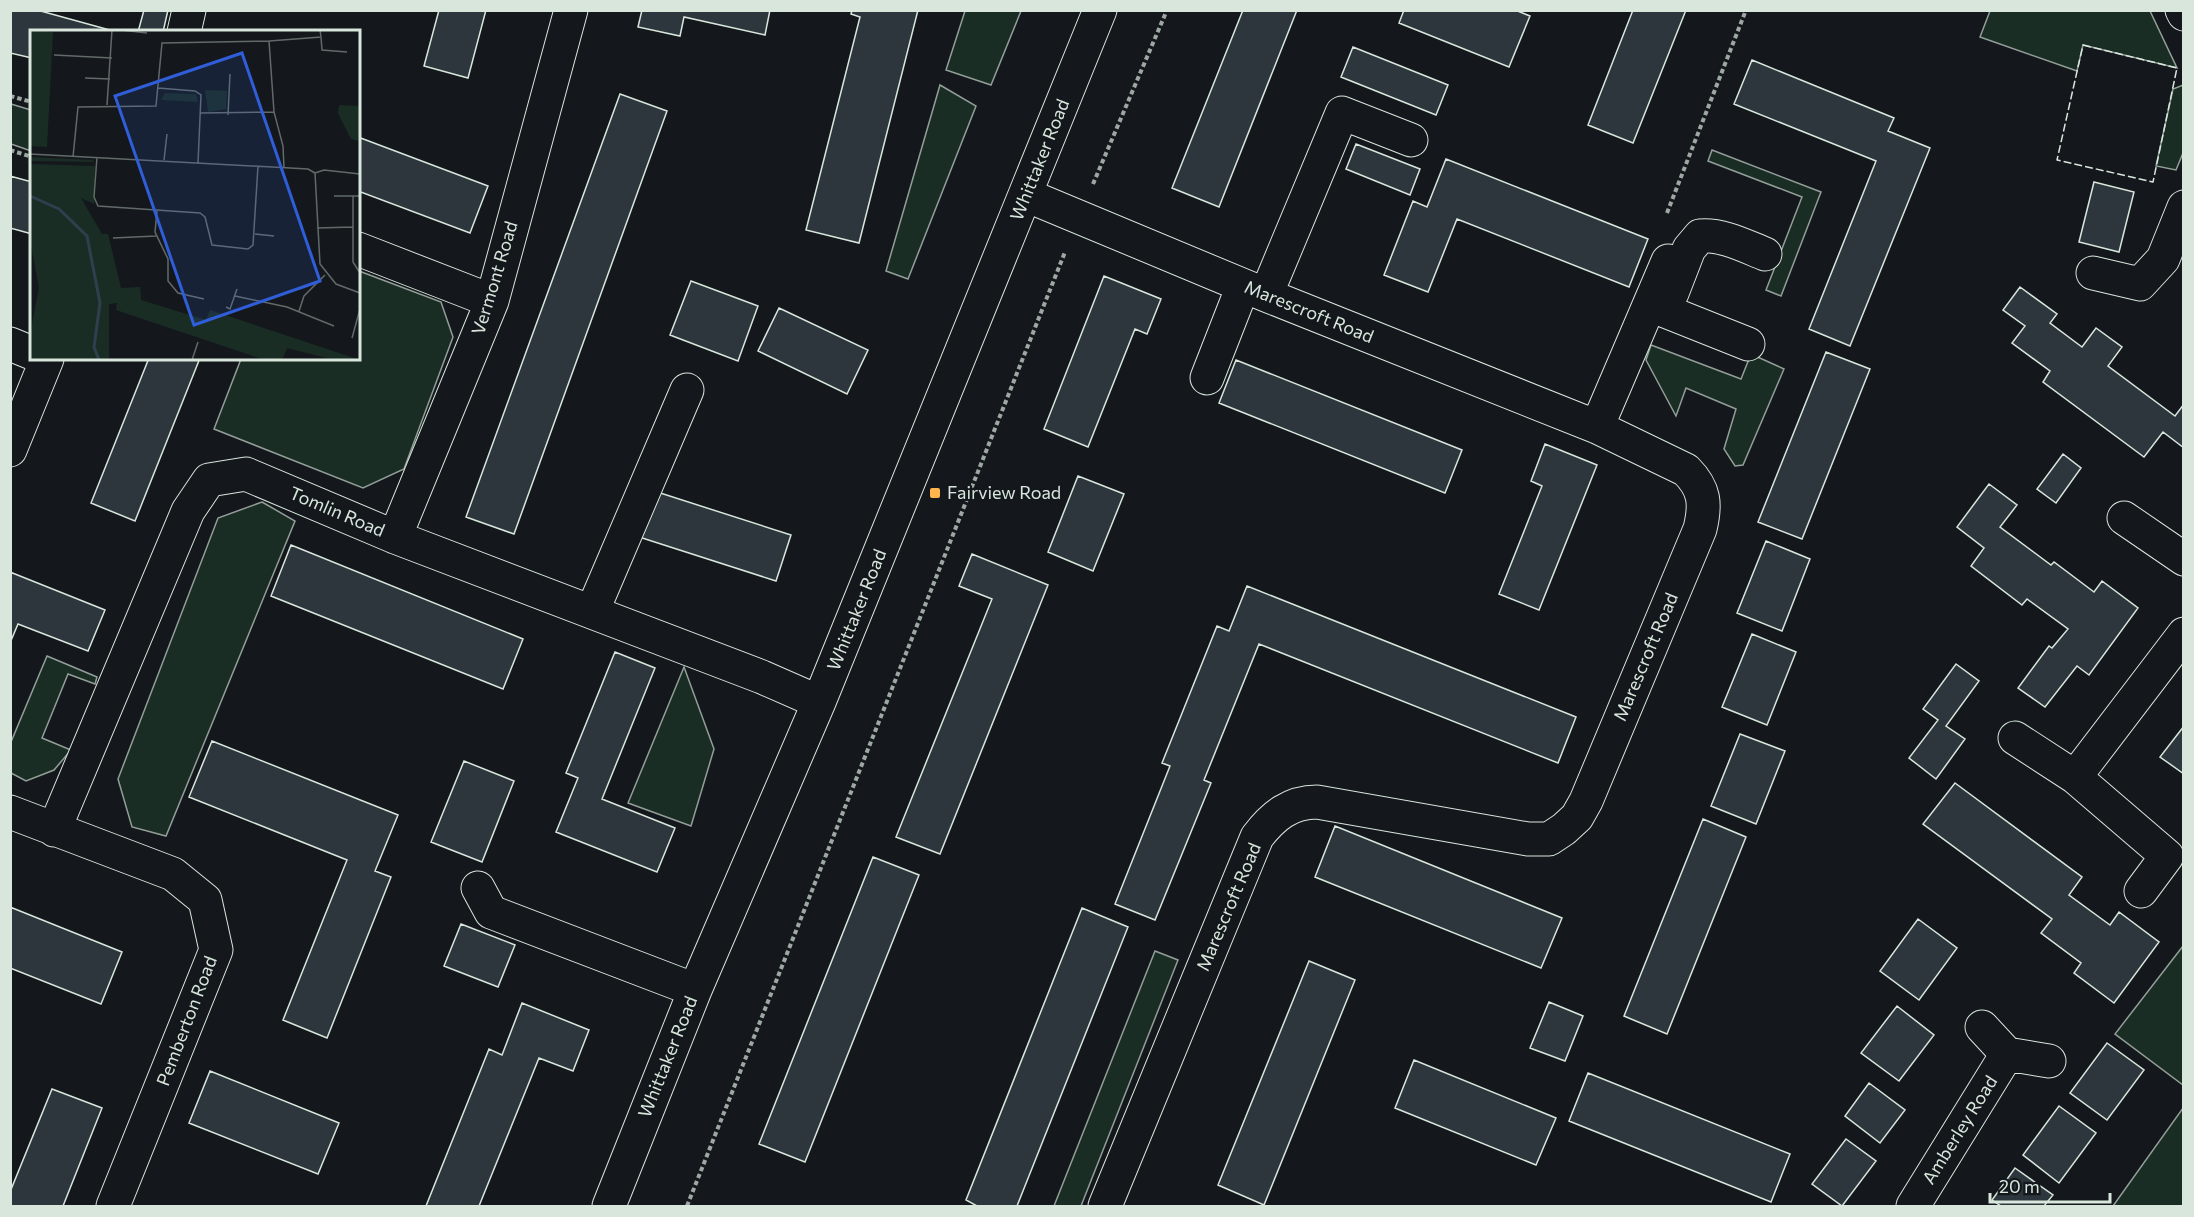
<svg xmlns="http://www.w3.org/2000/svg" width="2194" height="1217" font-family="Commissioner,sans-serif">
	<rect width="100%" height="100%" fill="#14181c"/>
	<path fill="#1a2d24" stroke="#939e99" stroke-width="1.5" d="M965 11H1021L991 85 946 70Z
		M1990 11H2150L2177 68 2083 45 2077 71 1980 37Z
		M940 85 976 106 908 279 886 271Z
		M2183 85V153L2176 170 2156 166 2173 89Z
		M11 104 31 110V151L11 144Z
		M1712 150 1821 192 1781 296 1766 290 1802 197 1708 161Z
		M359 271 441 302 453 337 404 469 363 488 214 429 241 359 358 358Z
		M1651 345 1741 379 1751 354 1784 369 1743 465 1735 466 1724 449 1736 409 1686 388 1676 416 1646 360Z
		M262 502 295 521 166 836 132 827 118 779 218 518Z
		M47 656 97 677 95 684 68 674 42 738 71 750 54 770 26 781 11 773V742Z
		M684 667 714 749 691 826 628 803Z
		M2183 946V1085L2115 1034Z
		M1155 951 1178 960 1081 1206H1054Z
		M2183 1108V1206H2113Z"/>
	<path fill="#2c363c" stroke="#d8e6dc" stroke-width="1.5" d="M10 10H37L117 32H32V58L10 53Z
		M144 10H168L163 32H138Z
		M439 10H486L468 78 424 66Z
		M642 10H770L765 35 684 17 680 36 638 27Z
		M852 10H918L859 243 806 230 860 17 851 14Z
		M1243 10H1297L1219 207 1172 188Z
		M1404 10H1515L1530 16 1509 67 1399 23Z
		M1633 10H1686L1633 143 1588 125Z
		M1353 47 1448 85 1436 115 1341 77Z
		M1752 60 1894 118 1888 131 1930 148 1850 346 1809 329 1876 161 1734 104Z
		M620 94 667 111 514 534 466 517Z
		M358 137 488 186 470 233 358 191Z
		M1356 144 1420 169 1410 195 1346 169Z
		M1446 159 1648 239 1629 287 1457 219 1428 292 1384 275 1413 201 1427 207Z
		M10 176 32 182V234L10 228Z
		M2094 182 2134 192 2119 252 2079 242Z
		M1104 276 1161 299 1147 334 1135 329 1088 447 1044 429Z
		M691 281 758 306 738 361 670 335Z
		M2020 287 2057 314 2050 323 2082 347 2096 328 2122 347 2108 366 2175 416 2184 404V448L2163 432 2144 457 2043 382 2050 371 2012 343 2025 326 2003 310Z
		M779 308 868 350 847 394 758 351Z
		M1826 352 1870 369 1802 539 1758 522Z
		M149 358H200L135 521 91 503Z
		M1236 360 1462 450 1445 493 1219 403Z
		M1545 444 1597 465 1539 610 1499 594 1542 486 1531 481Z
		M2063 454 2081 468 2056 503 2037 489Z
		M1078 476 1124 494 1093 571 1048 552Z
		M1989 484 2017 505 2000 527 2051 565 2054 562 2094 592 2102 581 2138 608 2089 675 2077 666 2045 707 2018 688 2049 646 2052 648 2068 629 2027 599 2022 605 1971 566 1984 548 1957 527Z
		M651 490 791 535 776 581 636 536Z
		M1766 541 1810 559 1782 631 1737 613Z
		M291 545 523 639 503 689 271 596Z
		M972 554 1048 585 940 854 896 837 992 599 959 586Z
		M10 572 105 610 88 651 18 624 10 643Z
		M1247 586 1576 717 1558 763 1259 644 1204 780 1211 783 1155 920 1115 904 1170 766 1162 763 1217 626 1229 631Z
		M1752 634 1796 652 1767 725 1722 707Z
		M615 652 655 668 602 799 675 828 657 872 556 832 578 778 566 773Z
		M1956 664 1979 681 1946 726 1965 739 1936 779 1909 758 1938 720 1923 709Z
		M2184 726V774L2160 757Z
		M1740 734 1785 751 1756 824 1711 806Z
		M212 741 398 815 375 871 391 877 327 1038 283 1020 347 860 189 797Z
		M464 761 514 781 482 862 431 842Z
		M1955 783 2082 877 2069 895 2110 925 2119 912 2159 942 2114 1003 2074 973 2081 963 2041 933 2052 919 1923 824Z
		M1703 819 1746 837 1667 1034 1624 1016Z
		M1335 826 1562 918 1541 968 1315 877Z
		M873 857 919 875 805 1162 759 1144Z
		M10 907 122 952 101 1004 10 968Z
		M1082 908 1128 927 1017 1206H977L966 1200Z
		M1918 919 1957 948 1919 1000 1880 971Z
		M461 924 515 945 498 987 444 966Z
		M1309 961 1355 980 1264 1205 1218 1185Z
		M1549 1002 1583 1016 1565 1061 1530 1048Z
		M522 1003 589 1030 573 1071 539 1058 479 1206H426L489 1049 502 1055Z
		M1897 1006 1934 1035 1899 1081 1861 1053Z
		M2107 1043 2144 1070 2107 1120 2070 1093Z
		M1414 1060 1556 1118 1536 1165 1395 1108Z
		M210 1071 339 1123 318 1174 189 1123Z
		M1588 1073 1790 1154 1771 1202 1569 1121Z
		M1869 1083 1905 1110 1880 1143 1845 1116Z
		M52 1089 102 1108 63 1206H10V1192Z
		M2059 1106 2096 1133 2059 1183 2023 1155Z
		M1846 1139 1876 1161 1842 1206 1812 1184Z
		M2015 1168 2053 1195 2044 1206H2001L1992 1200Z"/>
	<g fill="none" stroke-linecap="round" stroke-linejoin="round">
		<g stroke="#d8e6dc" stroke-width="35">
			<path id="minor" d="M2182 10 2184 14
				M184 32 189 10
				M1026 195 1266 295 1597 427 1686 470C1705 489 1706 504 1700 529L1586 801 1577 817 1564 829 1549 839H1528L1317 802C1290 802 1273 816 1257 837L1105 1206
				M358 249 492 301
				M2093 273 2140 284 2163 259 2184 207
				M1672 293 1689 249 1700 236C1722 234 1745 246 1765 254
				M1266 295 1342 113 1411 140
				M1650 305 1748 344
				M10 344 32 353
				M1207 378 1243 286
				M1597 427 1668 261
				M10 450 47 359 45 358
				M2124 518 2184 559
				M395 537 492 301 571 10
				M592 612 687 390
				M2015 738 2075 777 2167 856 2141 891
				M2075 777 2184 634
				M10 812 173 874 205 900 216 950 113 1206
				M54 830 188 511 209 480 246 474 395 537 762 677 819 702
				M478 888 491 912 695 990
				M1982 1027 2007 1054 2049 1061
				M609 1206 695 990 819 702 1100 10
				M1913 1206 2007 1054"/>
		</g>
		<path stroke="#9da8a2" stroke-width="4" stroke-dasharray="4.5 3" stroke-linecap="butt" d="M10 96 32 102
			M10 150 32 157
			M1093 184 1167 10
			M1667 213 1746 10
			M687 1206 1065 252"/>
		<use href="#minor" stroke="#14181c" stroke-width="33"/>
		<path stroke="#d8e6dc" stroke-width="1.5" stroke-dasharray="8 3" stroke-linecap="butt" d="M2083 45 2177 68 2153 182 2057 160Z"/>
	</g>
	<rect fill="#ffb74d" stroke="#14181c" stroke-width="2" x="929" y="487" width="12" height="12" rx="3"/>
	<g text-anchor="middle" stroke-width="4.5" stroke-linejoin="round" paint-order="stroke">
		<g font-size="18" fill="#d8e6dc" stroke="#14181c">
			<text transform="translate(1040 160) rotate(-68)" y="6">Whittaker Road</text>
			<text transform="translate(495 278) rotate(-73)" y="6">Vermont Road</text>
			<text transform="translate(1309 312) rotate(22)" y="6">Marescroft Road</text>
			<text transform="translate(337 512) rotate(23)" y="6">Tomlin Road</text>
			<text transform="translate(857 610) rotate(-68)" y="6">Whittaker Road</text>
			<text transform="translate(1646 657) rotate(-67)" y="6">Marescroft Road</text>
			<text transform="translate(1229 907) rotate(-67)" y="6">Marescroft Road</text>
			<text transform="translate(187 1021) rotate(-69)" y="6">Pemberton Road</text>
			<text transform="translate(668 1057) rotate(-68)" y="6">Whittaker Road</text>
			<text transform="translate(1960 1130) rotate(-58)" y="6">Amberley Road</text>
		</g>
		<g font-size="18" fill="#d8e6dc" stroke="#14181c" text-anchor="start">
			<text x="947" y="499">Fairview Road</text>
		</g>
	</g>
	<g transform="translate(30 30)">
		<rect width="330" height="330" fill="#14181c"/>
		<path d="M0 0 23 2 17 117 0 116ZM175 60 197 61 196 79 178 82ZM135 63 166 64 168 72 131 70ZM309 75 330 76V111L321 109 308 83ZM0 127 62 130 65 132 0 131ZM0 134 65 136 64 174 51 168 72 204H78L91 258 110 257 111 270 176 290 180 280 330 330H305L257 318 252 330H235L86 280 87 273 79 274V330H0V304L9 258 0 210Z" fill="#1a2d24"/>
		<path fill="none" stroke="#2f3f4d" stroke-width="3" d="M0 166 29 179 57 206 70 273 64 317 69 330"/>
		<path fill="none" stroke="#626a69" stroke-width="1.5" d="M91 0 117 3M291 7 292 20 317 22M239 11 244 82 253 116 254 138M24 25 82 28M55 48 80 49M128 58 165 61 171 65 168 133M77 75 82 0M170 83 244 82M198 85 200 44M0 124 278 139 285 143M43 127 48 77 126 76 132 13 239 11 291 7 290 0M67 127 64 167 68 176 170 183 175 187 182 215 218 219 223 215 228 136M134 130 137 104M285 143 290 234 306 254 330 263M285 143 294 140 330 144M304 166H330M323 166V232L330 243M127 181 125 202 138 229V251L148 263 174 269M287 198 323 197M225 204 244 206M83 208 126 206M0 222V285M205 266 257 277 304 296M196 277 200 279 207 259M269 281 274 266 295 245M322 308 330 279M162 330 168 312"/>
		<path fill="#305dd8" fill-opacity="0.15" stroke="#305dd8" stroke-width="3" d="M212 23 290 251 164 295 85 66Z"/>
		<rect width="330" height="330" fill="none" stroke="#d8e6dc" stroke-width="3"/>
	</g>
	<rect width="2194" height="1217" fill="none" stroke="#d8e6dc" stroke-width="24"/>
	<path d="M1990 1193v9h120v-9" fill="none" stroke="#d8e6dc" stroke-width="3"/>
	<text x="1999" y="1193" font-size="18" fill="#d8e6dc" stroke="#14181c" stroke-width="4.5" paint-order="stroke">20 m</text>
</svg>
